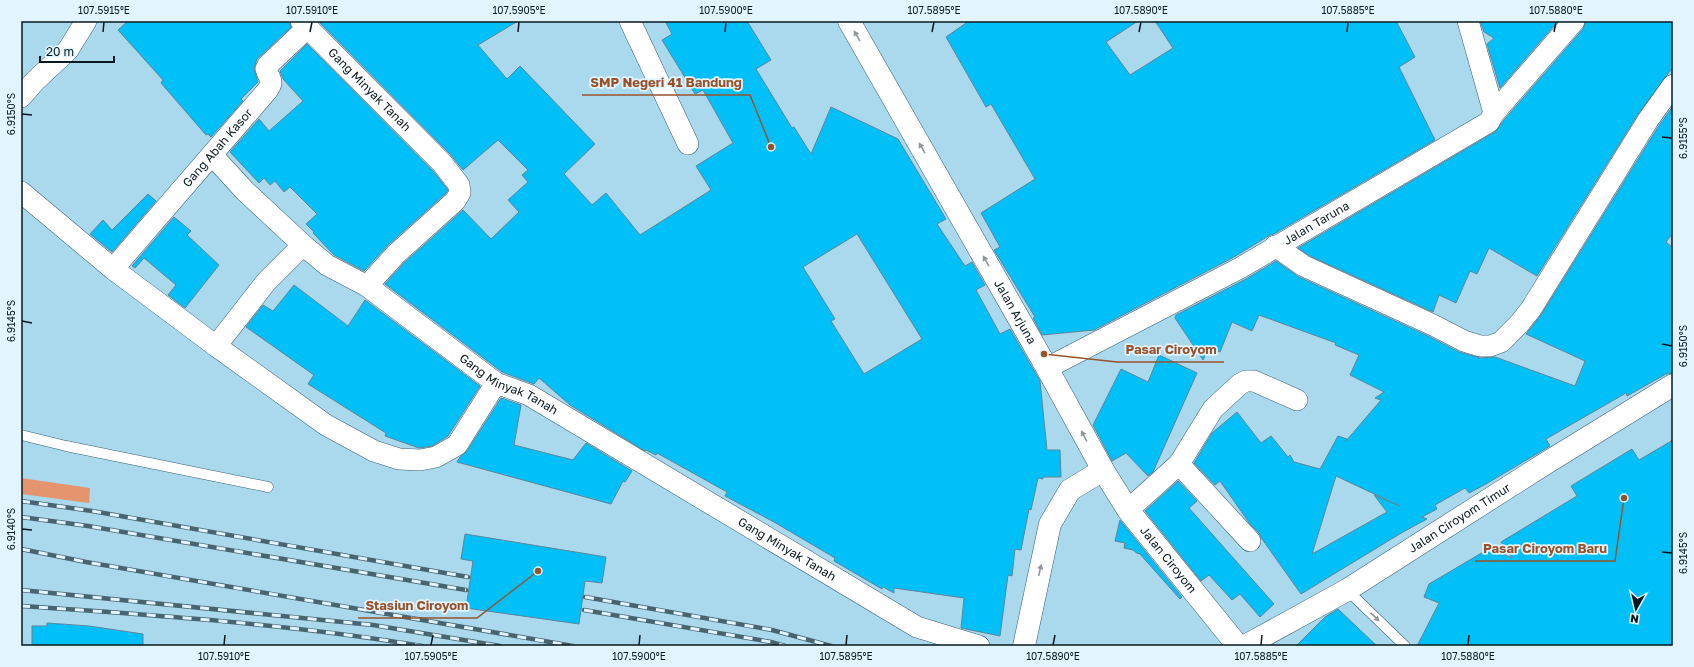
<svg xmlns="http://www.w3.org/2000/svg" width="1694" height="667" font-family="'Golos Text',sans-serif">
	<rect width="100%" height="100%" fill="#aad8ed"/>
	<path fill="#e4956d" d="M21 478 90 488 89 503 21 494Z"/>
	<path fill="#01c0f8" stroke="#5b869a" fill-rule="evenodd" d="M128 21H289L291 27 257 59 254 69 258 82 241 99 243 101 211 137 208 134 206 135 161 83 163 80 118 30Z
		M318 21H518L478 45 507 79 520 66 595 144 564 174 592 205 606 193 640 235 711 190 696 166 733 143 703 90 695 94 662 40 672 34 665 21H747L771 60 756 69 792 128 794 127 811 154 831 107 898 139 946 219 937 224 965 266 972 262 985 285 976 290 1000 334 1010 329 1040 381 1047 450H1060L1061 477H1043V479L1038 478 1031 510 1029 509 1021 550 1015 549 1012 576 1008 575 1000 636 961 628 964 598 894 588V593L883 587 882 589 834 561 835 558 774 522 725 496 727 492 657 453 656 455 646 450 645 451 570 405 539 378 534 384 502 372 385 284 404 263 463 210 491 239 519 212 508 200 528 182 522 175 528 170 498 140 463 170 451 155ZM857 234 922 339 864 374 831 321 835 319 803 267Z
		M969 21H1138L1106 42 1130 75 1173 48 1155 21H1396L1415 57 1399 67 1435 140 1274 234 1270 235 1234 257 1094 330 1042 335 1033 318 1035 317 994 250 1000 247 981 213 1035 179 991 104 986 107 946 37Z
		M1480 21H1558L1500 88 1487 44 1494 38 1484 32Z
		M1586 21H1673V67L1638 114 1537 276 1489 248 1477 274 1470 271 1456 303 1439 295 1433 312 1310 256 1298 248 1495 132 1504 120 1583 29Z
		M307 44 433 171 448 190 446 193 388 245 364 271 334 255 313 233 314 232 306 224 317 214 290 187 284 192 275 181 270 185 264 178 259 183 230 152 259 119 269 131 303 101 283 79 280 71Z
		M1673 106V233L1666 242 1673 248V373L1666 374 1627 396 1626 393 1546 439 1550 446 1486 484 1469 493 1465 488 1435 505 1437 509 1422 517 1427 519 1403 532 1301 594 1262 539 1259 533 1250 524 1220 481 1215 485 1194 463 1212 433 1237 412 1261 443 1271 436 1288 457 1290 455 1294 462 1320 469 1338 436 1347 439 1346 441 1381 400 1375 398 1384 392 1350 375 1359 355 1335 345 1336 343 1259 315 1252 331 1232 322 1220 352 1209 347 1203 360 1175 318 1176 315 1246 279 1276 261 1299 277 1428 336 1459 352 1480 358 1495 357 1575 386 1585 361 1526 334 1541 315 1658 127ZM1336 476 1400 506 1374 495 1387 512 1312 554Z
		M148 194 156 201 112 252 90 234 103 220 112 230Z
		M174 217 191 231 187 235 219 265 185 308 168 295 176 285 144 258 135 268 132 266Z
		M294 285 348 326 365 300 480 386 448 436 432 446 419 448 385 436 386 433 308 384 314 375 246 327 263 305 273 311Z
		M1159 355 1197 373 1153 472 1148 476 1126 453 1112 461 1093 425 1121 369 1148 382Z
		M501 398 521 405 514 445 573 460 586 443 632 471 625 482 623 481 611 504 457 462 460 457 467 451Z
		M1673 440V646H1417L1439 603 1424 597 1429 584 1490 548 1512 558 1501 542 1577 496 1571 486 1632 449 1639 460Z
		M1178 481 1197 501 1189 508 1274 604 1260 617 1240 594 1232 600 1209 575 1201 581 1145 511Z
		M1120 520 1182 597 1180 599 1139 553 1138 554 1133 550 1124 548 1125 543 1115 541Z
		M465 534 606 557 602 583 585 581 579 624 466 608 473 561 461 559Z
		M1338 609 1377 646H1296L1325 617Z
		M47 623 89 626 143 634V646H32V626H47Z"/>
	<g fill="none" stroke-linecap="round" stroke-linejoin="round">
		<g stroke="#376173" stroke-width="11">
			<path id="service" d="M21 435 66 446 268 487
				M1347 590 1405 646"/>
		</g>
		<g stroke="#376173" stroke-width="22">
			<g id="minor">
				<path id="s1" d="M301 21 442 163 459 185 460 193 455 201 396 254 367 286 496 383 529 395 917 627 979 646"/>
				<path d="M630 21 688 144"/>
				<path d="M1468 21 1494 113"/>
				<path d="M21 97 35 81 68 50 86 21"/>
				<path d="M212 155 245 191 303 245"/>
				<path d="M21 192 113 269 216 346 266 282 303 245 327 265 367 286"/>
				<path d="M1275 246 1304 266 1433 325 1464 341 1480 346H1490L1501 342 1519 324 1531 309 1648 120 1673 85"/>
				<path id="s2" d="M113 269 266 92C275 81 270 81 266 69L268 65 307 28"/>
				<path d="M216 346 326 425 374 451 399 459 420 460 436 457 457 445 496 383"/>
				<path id="s3" d="M1047 368 1240 268 1489 122 1494 113 1574 21"/>
				<path d="M1179 464 1250 541"/>
				<path d="M1128 510 1179 464 1213 409 1240 384 1246 381H1254L1297 400"/>
			</g>
		</g>
		<g stroke="#376173" stroke-width="23">
			<g id="tertiary">
				<path id="s4" d="M1245 646 1347 590 1543 465 1673 385"/>
			</g>
		</g>
		<g stroke="#376173" stroke-width="23">
			<g id="secondary">
				<path id="s5" d="M849 21 1047 368 1103 470 1128 510 1238 646"/>
				<path d="M1024 646 1050 524 1070 490 1103 470"/>
			</g>
		</g>
		<use href="#service" stroke="#fff" stroke-width="10"/>
		<use href="#minor" stroke="#fff" stroke-width="21"/>
		<use href="#tertiary" stroke="#fff" stroke-width="22"/>
		<use href="#secondary" stroke="#fff" stroke-width="22"/>
		<g stroke="#486471" stroke-width="4.5">
			<path id="rail" d="M21 501 92 511 468 577
				M21 517 88 526 466 590
				M21 549 86 562 573 646
				M21 590 373 625 500 646
				M585 597 772 630 831 646
				M21 606C155 615 289 624 422 646
				M584 610 771 642 785 646"/>
		</g>
		<use href="#rail" stroke="#e2f4fd" stroke-width="3" stroke-dasharray="9" stroke-linecap="butt"/>
	</g>
	<defs><path id="oneway-solid" d="M-6-.8H1V-3.2L6.5 0L1 3.2V.8H-6Z"/></defs>
	<g fill="#8f979b">
		<use href="#oneway-solid" transform="translate(857 36) rotate(-120)"/>
		<use href="#oneway-solid" transform="translate(922 148) rotate(-120)"/>
		<use href="#oneway-solid" transform="translate(986 261) rotate(-120)"/>
		<use href="#oneway-solid" transform="translate(1084 436) rotate(-118)"/>
		<use href="#oneway-solid" transform="translate(1040 570) rotate(-77)"/>
		<use href="#oneway-solid" transform="translate(1375 617) rotate(44)"/>
	</g>
	<path fill="none" stroke="#071820" stroke-width="1.5" d="M103 32 104 22M310 32 312 22M518 32 519 22M725 32 726 22M932 32 934 22M1139 32 1141 22M1347 32 1348 22M1554 32 1556 22M22 114 32 115M1662 137 1672 138M22 321 32 323M1662 344 1672 346M22 529 32 530M1662 552 1672 553M224 645 225 635M431 645 433 635M639 645 640 635M846 645 847 635M1053 645 1055 635M1261 645 1262 635M1468 645 1469 635"/>
	<g text-anchor="middle" stroke-width="3.5" stroke-linejoin="round" paint-order="stroke">
		<g font-size="12" fill="#071820" stroke="#e2f4fd">
			<text dy="4" stroke="none"><textPath href="#s1" startOffset="97">Gang Minyak Tanah</textPath></text>
			<text dy="4" stroke="none"><textPath href="#s2" startOffset="160">Gang Abah Kasor</textPath></text>
			<text dy="4" stroke="none"><textPath href="#s3" startOffset="306">Jalan Taruna</textPath></text>
			<text dy="4" stroke="none"><textPath href="#s5" startOffset="335">Jalan Arjuna</textPath></text>
			<text dy="4" stroke="none"><textPath href="#s1" startOffset="541">Gang Minyak Tanah</textPath></text>
			<text dy="4" stroke="none"><textPath href="#s4" startOffset="250">Jalan Ciroyom Timur</textPath></text>
			<text dy="4" stroke="none"><textPath href="#s1" startOffset="865">Gang Minyak Tanah</textPath></text>
			<text dy="4" stroke="none"><textPath href="#s5" startOffset="627">Jalan Ciroyom</textPath></text>
		</g>
	</g>
	<path fill="none" stroke="#98522b" stroke-width="1.5" d="M771 147L750 95H582M1044 354L1117 362H1224M1624 498L1615 561H1475M538 571L477 618H358"/>
	<g fill="#98522b" stroke="#e2f4fd" stroke-width="1.5">
		<circle cx="771" cy="147" r="4"/>
		<circle cx="1044" cy="354" r="4"/>
		<circle cx="1624" cy="498" r="4"/>
		<circle cx="538" cy="571" r="4"/>
	</g>
	<g font-size="13" text-anchor="middle" font-weight="bold" fill="#98522b" stroke="#e2f4fd" stroke-width="3.5" stroke-linejoin="round" paint-order="stroke">
		<text x="666" y="87">SMP Negeri 41 Bandung</text>
		<text x="1171" y="354">Pasar Ciroyom</text>
		<text x="1545" y="553">Pasar Ciroyom Baru</text>
		<text x="417" y="610">Stasiun Ciroyom</text>
	</g>
	<rect width="1694" height="667" fill="none" stroke="#e2f4fd" stroke-width="44"/>
	<g transform="translate(1636 609) rotate(188)" stroke="#e2f4fd" stroke-width="3" paint-order="stroke">
	<path d="M0-3L7 15L0 10L-7 15Z" fill="#071820"/>
	<text y="-6" font-size="11" font-weight="bold" text-anchor="middle" fill="#071820">N</text>
	</g>
	<path d="M40 56v6h74v-6" fill="none" stroke="#071820" stroke-width="2"/>
	<text x="46" y="56" font-size="12" fill="#071820" stroke="#e2f4fd" stroke-width="3" paint-order="stroke">20 m</text>
	<rect x="22" y="22" width="1650" height="623" fill="none" stroke="#071820" stroke-width="1.5"/>
	<g font-size="10" text-anchor="middle" fill="#071820">
		<text x="104" y="14">107.5915°E</text>
		<text x="312" y="14">107.5910°E</text>
		<text x="519" y="14">107.5905°E</text>
		<text x="726" y="14">107.5900°E</text>
		<text x="934" y="14">107.5895°E</text>
		<text x="1141" y="14">107.5890°E</text>
		<text x="1348" y="14">107.5885°E</text>
		<text x="1556" y="14">107.5880°E</text>
		<text transform="translate(11 114) rotate(-90)" y="4">6.9150°S</text>
		<text transform="translate(1683 138) rotate(-90)" y="4">6.9155°S</text>
		<text transform="translate(11 321) rotate(-90)" y="4">6.9145°S</text>
		<text transform="translate(1683 346) rotate(-90)" y="4">6.9150°S</text>
		<text transform="translate(11 529) rotate(-90)" y="4">6.9140°S</text>
		<text transform="translate(1683 553) rotate(-90)" y="4">6.9145°S</text>
		<text x="224" y="660">107.5910°E</text>
		<text x="431" y="660">107.5905°E</text>
		<text x="639" y="660">107.5900°E</text>
		<text x="846" y="660">107.5895°E</text>
		<text x="1053" y="660">107.5890°E</text>
		<text x="1261" y="660">107.5885°E</text>
		<text x="1468" y="660">107.5880°E</text>
	</g>
</svg>
